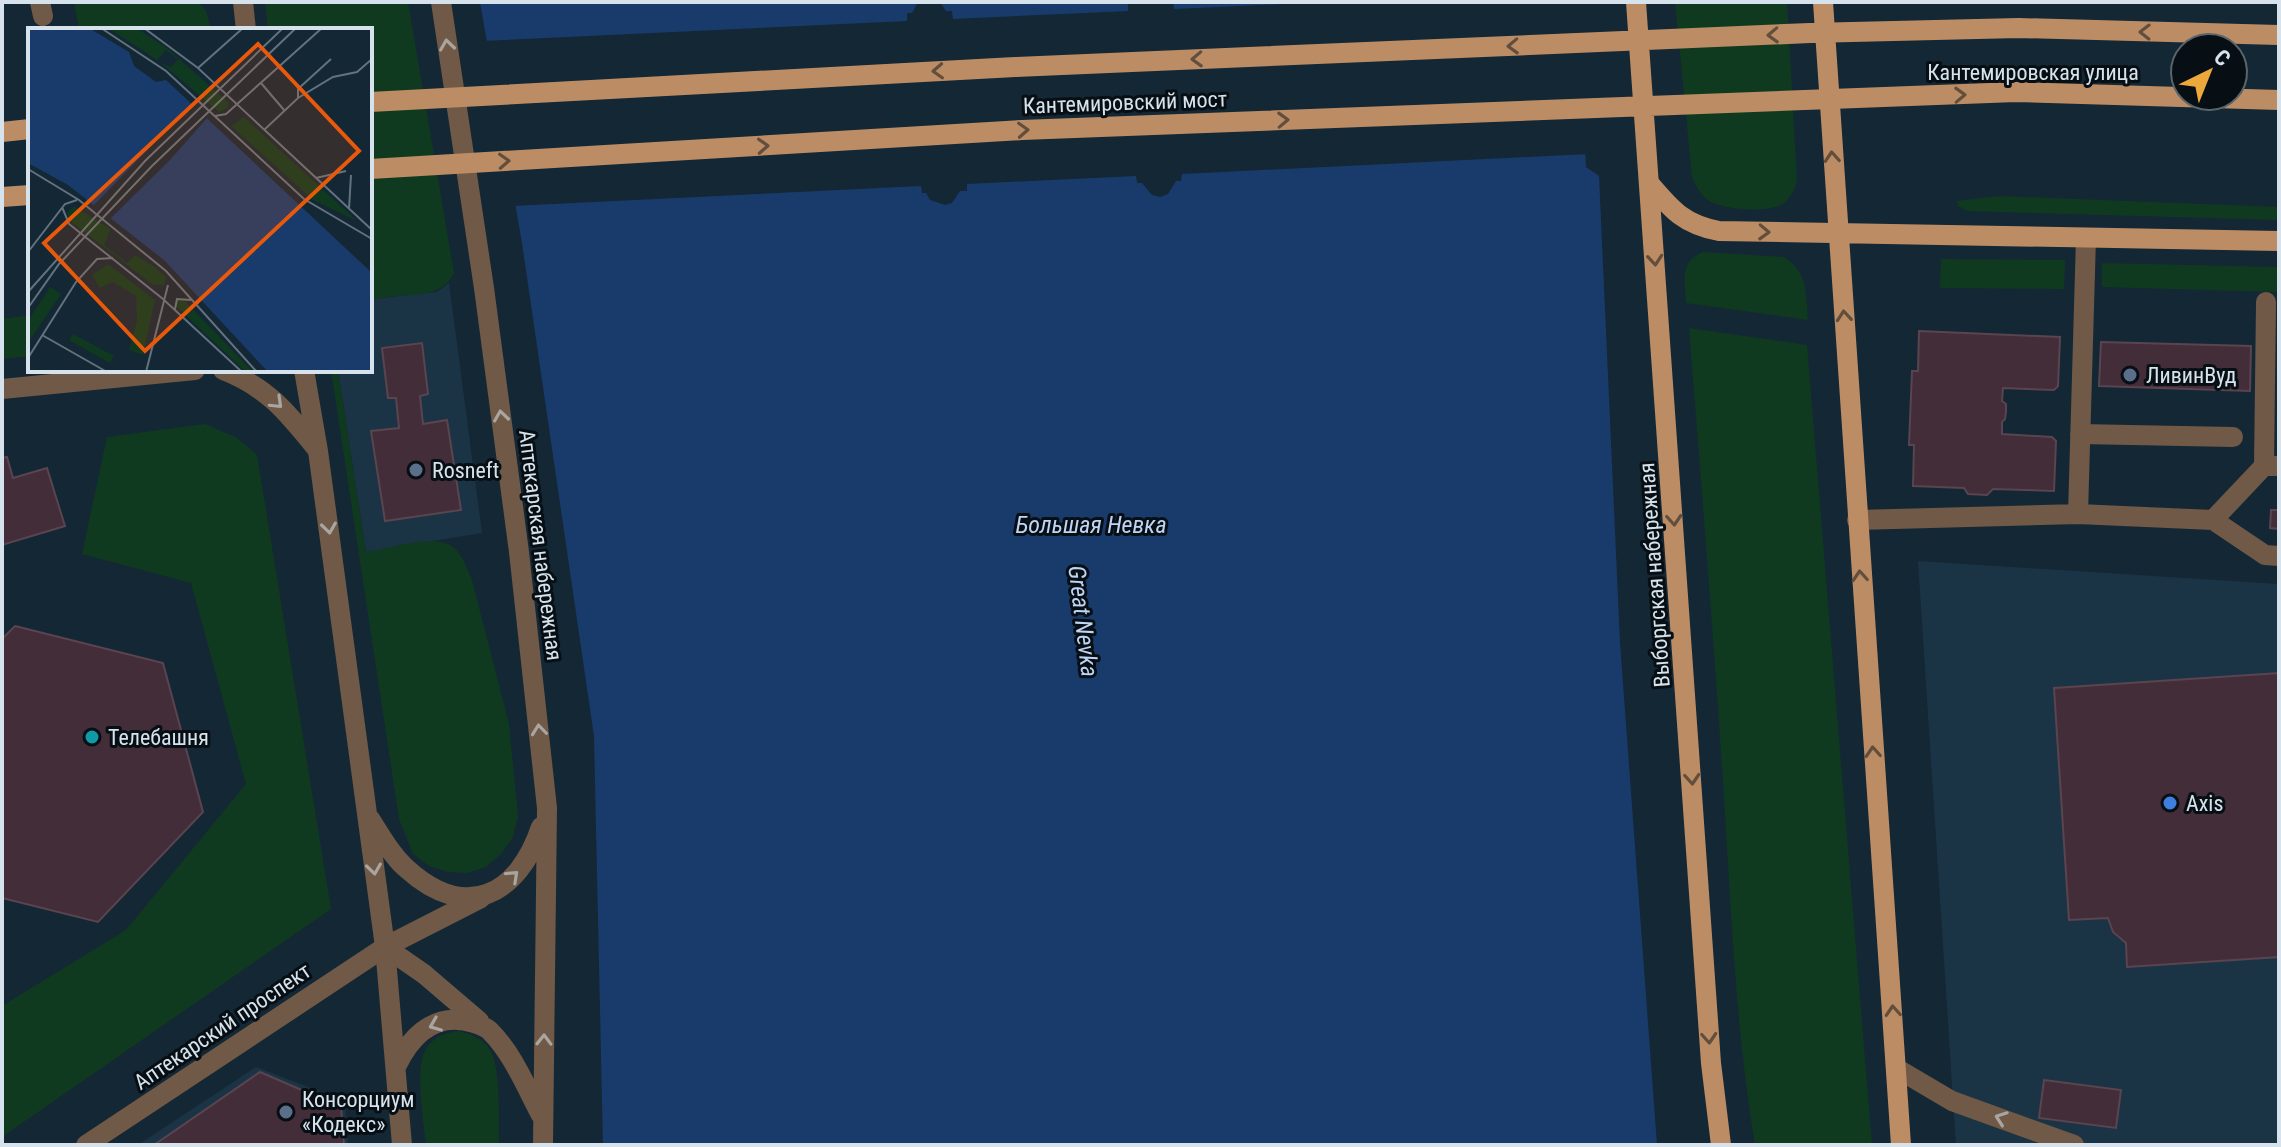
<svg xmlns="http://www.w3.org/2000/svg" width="2281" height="1147" font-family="'Roboto Condensed',sans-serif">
	<rect width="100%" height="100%" fill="#142735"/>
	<path fill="#1b3445" d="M449 283 482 533 366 552 338 370H370V302L373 299 437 292Z
		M1918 561 2279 584V1145H1956Z
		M256 1067 345 1101 348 1145H138Z"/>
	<path fill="#0f3a20" d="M74 2H199L206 11 211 30H79Z
		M265 2H408L454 273C439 305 397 289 370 302V30H268Z
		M1675 2H1787L1797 181C1794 190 1791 197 1784 203 1769 214 1718 210 1705 198 1698 191 1695 184 1692 176Z
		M1999 196 2279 207V220L1967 211 1958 206 1957 201Z
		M1703 252 1784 257C1808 272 1806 294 1808 320L1686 303C1685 282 1679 261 1703 252Z
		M1941 259 2065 260 2064 289 1940 288Z
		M2102 263 2279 267V292L2102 287Z
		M30 315V356L2 359V319Z
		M1689 328 1807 345 1872 1145H1755C1735 1026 1731 903 1723 782 1713 630 1701 479 1689 328Z
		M331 370H338L366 552C388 549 435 533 453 547 463 555 467 569 472 580L509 724 518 816 513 837 501 854 486 867 467 873 448 872 429 866 413 854 399 819Z
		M205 424 236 437 257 455 331 909 2 1137V1006L126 930 246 784 191 583 82 554 107 437Z
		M458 1031C471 1034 483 1038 490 1050 502 1070 498 1121 499 1145H426C424 1123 414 1066 426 1049 433 1037 445 1033 458 1031Z"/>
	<path fill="#193b6c" d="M480 2H1584L1578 9 1586 167 1599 176 1620 643 1657 1145H603L594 736 522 243Z"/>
	<path fill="#142735" d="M918 2H940L946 11H952L953 19 1128 11V4L1134 2H1173L1174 9 1328 2H1588L1582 10 1589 154 1182 174 1181 181H1176L1168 194 1160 197 1152 195 1142 183H1137L1136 176 967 184V191H960L952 203 945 205 930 200 926 193H922L921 186 512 206 482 41 907 21V13H912Z"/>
	<path fill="#422d39" stroke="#5a4450" stroke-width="2" d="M1919 331 2060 337 2058 386 2054 390 2003 388 2002 401 2006 404V411L2005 419 2002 422V434L2052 437 2056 441 2054 491 1993 489 1987 495 1968 494 1964 488 1913 486 1914 445H1909L1912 371H1918Z
		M2101 342 2251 346 2250 391 2099 386Z
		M422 343 428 394 420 396 423 424 447 420 461 510 385 521 371 431 399 428 396 398H388L382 348Z
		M7 457 13 478 47 468 65 526 2 545V458Z
		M2271 510H2279V529L2270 528Z
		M15 626 163 663 203 812 98 922 2 898V639Z
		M2279 673V957L2127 967 2126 943 2113 932 2108 918 2069 920 2054 688Z
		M260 1072 341 1107 344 1145H154Z
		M2044 1080 2121 1090 2116 1128 2039 1118Z"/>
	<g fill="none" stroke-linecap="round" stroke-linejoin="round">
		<path stroke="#705946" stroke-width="20" d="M40 2 43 16
			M2080 434 2233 437
			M2264 466 2266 302
			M2078 514 2086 238
			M1857 520 2078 514 2213 520 2265 555 2279 556
			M2213 520 2264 466H2279
			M1896 1068 1952 1101 2074 1145"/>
		<path stroke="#705946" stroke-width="20" d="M86 1145 385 947"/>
		<path stroke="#705946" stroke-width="20" d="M243 2 246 30
			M441 2 484 288 519 552 547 808 543 1145
			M223 370C267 387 287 412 316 448
			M304 370 318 451 385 947 402 1145
			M2 389 195 370
			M370 819C381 836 392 856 407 869 466 922 518 896 541 827
			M385 947 424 974 479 1021
			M385 947 481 898
			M397 1065C412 1034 437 1011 474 1023 480 1025 486 1027 490 1031 513 1054 526 1087 541 1115"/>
		<path stroke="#bc8d64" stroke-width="20" d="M1636 2 1711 1063 1721 1145
			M1823 2 1901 1145
			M370 102 1015 67 1810 33 2019 28 2279 35
			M2 132 30 129
			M370 169 1022 130 2016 92 2279 100
			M1649 183C1671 209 1683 224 1719 231L2279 241
			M2 197 30 195"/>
	</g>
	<defs><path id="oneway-chevron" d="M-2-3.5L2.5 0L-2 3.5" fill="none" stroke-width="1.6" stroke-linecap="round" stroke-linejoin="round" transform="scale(2)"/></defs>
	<g stroke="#624e3c">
		<use href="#oneway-chevron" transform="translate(2145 32) rotate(-179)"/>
		<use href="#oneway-chevron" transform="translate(1773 35) rotate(178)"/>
		<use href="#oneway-chevron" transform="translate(1513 46) rotate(178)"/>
		<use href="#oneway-chevron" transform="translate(1197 59) rotate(178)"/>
		<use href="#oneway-chevron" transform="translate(938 71) rotate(177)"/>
		<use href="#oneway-chevron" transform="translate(1960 95) rotate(-2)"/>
		<use href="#oneway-chevron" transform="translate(1283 120) rotate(-2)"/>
		<use href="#oneway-chevron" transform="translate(1023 130) rotate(-3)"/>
		<use href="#oneway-chevron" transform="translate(763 146) rotate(-3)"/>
		<use href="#oneway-chevron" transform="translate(1832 157) rotate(-94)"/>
		<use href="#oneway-chevron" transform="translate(504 161) rotate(-3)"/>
		<use href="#oneway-chevron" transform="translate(1764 232) rotate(2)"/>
		<use href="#oneway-chevron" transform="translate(1655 260) rotate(85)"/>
		<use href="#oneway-chevron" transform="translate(1844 316) rotate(-95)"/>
		<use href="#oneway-chevron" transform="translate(1674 520) rotate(86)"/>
		<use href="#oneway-chevron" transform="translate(1860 576) rotate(-94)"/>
		<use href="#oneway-chevron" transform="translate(1873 752) rotate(-94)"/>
		<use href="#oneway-chevron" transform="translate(1692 779) rotate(86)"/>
		<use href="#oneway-chevron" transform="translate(1893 1011) rotate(-94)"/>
		<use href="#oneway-chevron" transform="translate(1709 1038) rotate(86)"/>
	</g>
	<g stroke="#a9a5a1">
		<use href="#oneway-chevron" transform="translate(447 45) rotate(-98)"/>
		<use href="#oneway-chevron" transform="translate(277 403) rotate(44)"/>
		<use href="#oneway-chevron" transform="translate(501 416) rotate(-98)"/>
		<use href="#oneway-chevron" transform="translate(329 528) rotate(82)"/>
		<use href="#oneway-chevron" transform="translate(539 730) rotate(-96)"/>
		<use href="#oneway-chevron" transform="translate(374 869) rotate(82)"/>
		<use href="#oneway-chevron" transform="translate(513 876) rotate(-43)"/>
		<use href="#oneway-chevron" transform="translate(435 1025) rotate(158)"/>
		<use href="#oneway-chevron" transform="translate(544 1040) rotate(-89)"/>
		<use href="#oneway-chevron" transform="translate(2001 1118) rotate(-160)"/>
	</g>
	<g fill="#5c6f8a" stroke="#070f15" stroke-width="3">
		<circle cx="2130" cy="375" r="8"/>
		<circle cx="416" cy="470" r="8"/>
		<circle cx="286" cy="1112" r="8"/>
	</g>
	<circle fill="#0f9aa8" stroke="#070f15" stroke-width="3" cx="92" cy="737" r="8"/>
	<circle fill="#3f7fe0" stroke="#070f15" stroke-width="3" cx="2170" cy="803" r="8"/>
	<g text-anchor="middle" stroke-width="6" stroke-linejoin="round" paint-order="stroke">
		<g font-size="22" fill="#d7e3ec" stroke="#070f15">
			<text x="2033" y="80">Кантемировская улица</text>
			<text transform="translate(1125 102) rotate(-2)" y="8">Кантемировский мост</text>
			<text transform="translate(541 545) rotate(83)" y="8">Аптекарская набережная</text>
			<text transform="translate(1654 575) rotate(-94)" y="8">Выборгская набережная</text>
			<text transform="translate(222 1026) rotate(-34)" y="8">Аптекарский проспект</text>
		</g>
		<g font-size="22" fill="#d7e3ec" stroke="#070f15" text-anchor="start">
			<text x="2146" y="383">ЛивинВуд</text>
			<text x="432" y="478">Rosneft</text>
			<text x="108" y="745">Телебашня</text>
			<text x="2186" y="811">Axis</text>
			<text x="302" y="1107">Консорциум<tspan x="302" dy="25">«Кодекс»</tspan></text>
		</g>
		<g font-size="24" font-style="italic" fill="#c0d5f5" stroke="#070f15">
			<text x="1091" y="533">Большая Невка</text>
			<text transform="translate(1083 621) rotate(83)" y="8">Great Nevka</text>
		</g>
	</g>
	<g transform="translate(28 28)">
		<rect width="344" height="344" fill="#142735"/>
		<path d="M80 0H108L140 21 201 75 200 80 191 84 133 35 143 39 150 31 138 22 129 32ZM216 89 327 191V192L285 172 203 98ZM46 178 83 201 76 217 99 235 107 227 127 239 138 249 136 257H125L42 193 39 185ZM80 236 127 272 115 327 101 322 109 292 108 268 85 254 72 260 64 247ZM22 259 33 266 0 315V293ZM149 272H156L225 344H218L149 279ZM45 306 86 328 82 335 41 312Z" fill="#0f3a20"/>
		<path d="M0 0H61L101 24 106 38 128 54 138 52 344 245V344H240L136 232 40 157 0 135Z" fill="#193b6c"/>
		<path d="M167 73 181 88 142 132 80 193 63 180Z" fill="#142735"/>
		<path fill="none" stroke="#62727e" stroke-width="2" d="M73 0 138 43 276 171 344 211M116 0 170 40 344 202M170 40 215 0M233 55 256 82M270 70V61L303 31M187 88 198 86 294 0M236 102 270 70 305 49 329 44 344 31M0 141 51 172 138 243 229 344M288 150 318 143M34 179 41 196 135 271 214 344M321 181 323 147M0 224 37 176 49 172M0 264 117 133 255 0M0 280 31 236 124 138 268 0M147 281 149 271 163 272M14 307 79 344M0 330 48 254 69 231 85 230M118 344 140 257"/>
		<path fill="#e8590c" fill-opacity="0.15" stroke="#e8590c" stroke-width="4" d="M230 16 331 123 117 323 16 215Z"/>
		<rect width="344" height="344" fill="none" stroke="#d7e3ec" stroke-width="4"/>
	</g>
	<rect width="2281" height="1147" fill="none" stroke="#d7e3ec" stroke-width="8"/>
	<g transform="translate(2209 72) rotate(43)"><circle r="38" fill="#070f15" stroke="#5a646b" stroke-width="2"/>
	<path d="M0-6L14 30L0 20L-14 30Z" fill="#eda83c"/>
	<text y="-12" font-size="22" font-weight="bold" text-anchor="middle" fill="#d7e3ec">С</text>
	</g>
</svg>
